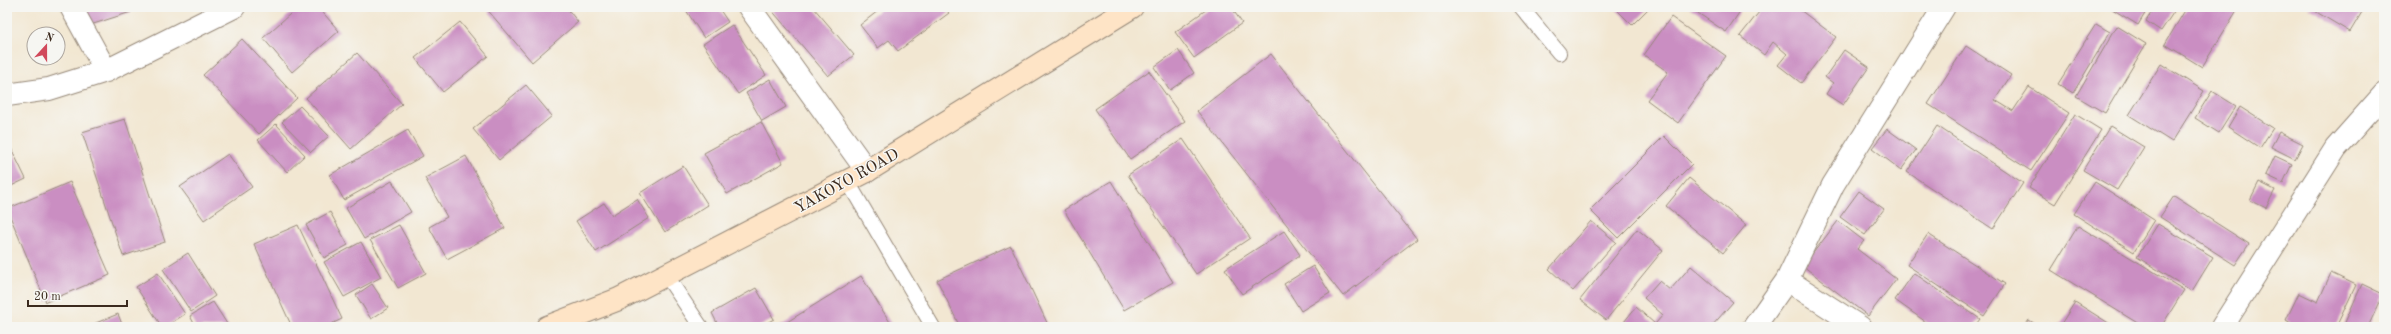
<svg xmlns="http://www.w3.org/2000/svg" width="2391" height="334" font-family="'Old Standard TT',serif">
	<rect width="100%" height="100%" fill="#f6f6f2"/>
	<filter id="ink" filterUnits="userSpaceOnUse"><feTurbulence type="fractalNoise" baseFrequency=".025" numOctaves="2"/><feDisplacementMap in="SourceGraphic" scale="8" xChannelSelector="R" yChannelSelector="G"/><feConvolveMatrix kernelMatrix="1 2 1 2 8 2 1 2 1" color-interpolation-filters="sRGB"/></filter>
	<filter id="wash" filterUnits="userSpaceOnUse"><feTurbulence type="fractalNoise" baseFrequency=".012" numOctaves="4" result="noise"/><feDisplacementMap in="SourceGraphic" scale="16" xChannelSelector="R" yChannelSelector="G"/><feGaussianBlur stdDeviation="0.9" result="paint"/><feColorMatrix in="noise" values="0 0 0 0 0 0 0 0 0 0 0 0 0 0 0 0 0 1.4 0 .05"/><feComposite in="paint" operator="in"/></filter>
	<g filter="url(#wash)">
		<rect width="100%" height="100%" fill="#f2e7d2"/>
		<g id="blocks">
			<path fill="#ca8ec2" d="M78 7H130L131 12 84 27Z
				M298 7H318L339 31 292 72 263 38Z
				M485 7H566L578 22 532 62Z
				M684 7H718L728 22 704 38Z
				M769 7H813L854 55 828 76Z
				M883 7H944L949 13 898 51 889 40 878 48 860 25Z
				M1210 7H1231L1242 23 1194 58 1175 32Z
				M1614 7H1650L1632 25Z
				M1689 7H1743L1726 32Z
				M1763 7H1796L1836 37 1801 83 1778 65 1787 54 1773 42 1764 55 1740 36Z
				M2109 7H2149L2138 25Z
				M2155 7H2177L2161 31 2146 21Z
				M2187 7H2239L2202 67 2165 44Z
				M2308 7H2365L2350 32Z
				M1671 17 1726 56 1678 123 1647 100 1668 72 1644 55Z
				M460 22 488 56 443 92 415 58Z
				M2096 24 2110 32 2073 93 2058 84Z
				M732 25 766 75 738 94 703 44Z
				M2117 26 2146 44 2105 113 2076 96Z
				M242 39 297 98 259 134 203 75Z
				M1966 46 2011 75 1995 100 2013 111 2029 87 2069 113 2031 171 1928 104Z
				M1178 50 1194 73 1170 90 1154 67Z
				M1844 50 1869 67 1843 105 1826 94 1833 83 1825 77Z
				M357 53 402 104 351 149 306 98Z
				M1271 54 1417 239 1343 296 1197 111Z
				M2161 64 2204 91 2172 142 2129 115Z
				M1149 71 1185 121 1130 159 1095 109Z
				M770 79 786 107 762 121 746 93Z
				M526 85 552 116 499 160 473 129Z
				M2212 91 2236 106 2219 133 2195 118Z
				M300 106 329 136 311 152 282 122Z
				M2240 107 2273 128 2260 148 2228 127Z
				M2075 114 2101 130 2055 204 2029 188Z
				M125 119 165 242 123 256 82 132Z
				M761 122 783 163 727 194 704 153Z
				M276 124 305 155 287 172 258 140Z
				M1937 126 2023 183 1993 229 1907 172Z
				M2110 126 2144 147 2117 190 2083 170Z
				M1887 129 1916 150 1901 170 1872 148Z
				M408 130 423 156 344 200 330 175Z
				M2279 132 2303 144 2295 159 2271 147Z
				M1664 136 1692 164 1618 238 1590 210Z
				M1183 139 1250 238 1196 274 1128 175Z
				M11 148 26 179 7 188V150Z
				M228 154 252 187 204 220 180 187Z
				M466 156 505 228 447 259 429 227 447 217 425 178Z
				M2275 156 2292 164 2283 183 2266 175Z
				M683 166 708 205 665 232 640 193Z
				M1689 178 1746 225 1723 253 1666 206Z
				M392 181 411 212 364 239 346 208Z
				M1111 181 1173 282 1124 310 1064 210Z
				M70 182 110 275 46 302 7 209Z
				M2095 182 2154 220 2134 252 2074 214Z
				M2259 182 2275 190 2266 208 2250 200Z
				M1859 191 1884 209 1865 235 1840 217Z
				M2174 196 2249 244 2235 265 2160 217Z
				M637 199 649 218 596 252 576 221 604 203 612 215Z
				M330 212 348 245 324 258 306 225Z
				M1591 221 1616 242 1573 291 1549 269Z
				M1838 221 1864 241 1857 249 1896 279 1868 316 1803 266Z
				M2158 224 2213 257 2192 291 2137 257Z
				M298 225 342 319 325 327H292L254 244Z
				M399 225 426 273 398 288 370 240Z
				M2078 226 2184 290 2161 327H2144L2051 270Z
				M1637 229 1663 250 1606 320 1580 300Z
				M1284 231 1300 255 1242 294 1225 269Z
				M1928 234 2005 284 1984 316 1907 265Z
				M361 242 381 277 344 297 324 262Z
				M1011 246 1049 327H960L937 280Z
				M188 253 215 296 191 312 163 269Z
				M1313 266 1330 293 1301 311 1284 284Z
				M1691 266 1733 302 1711 327H1629L1624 322 1636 307 1655 324 1663 315 1644 298 1659 281 1670 290Z
				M158 273 185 314 165 327H162L136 287Z
				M1914 273 1980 319 1974 327H1933L1895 300Z
				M2331 273 2356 285 2336 327H2293L2294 325 2286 320 2299 293 2318 302Z
				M861 276 893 327H779Z
				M372 284 388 308 371 319 356 295Z
				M2362 284 2383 294 2368 327H2343Z
				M756 288 774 319 759 327H719L712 313Z
				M213 302 229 327H196L190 316Z
				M2075 302 2115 327H2059Z
				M118 314 123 327H86Z
				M2029 320 2040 327H2024Z"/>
		</g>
	</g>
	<g filter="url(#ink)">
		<use href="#blocks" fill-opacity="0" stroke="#968878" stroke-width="1"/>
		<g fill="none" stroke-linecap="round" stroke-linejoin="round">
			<g stroke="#968878" stroke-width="16">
				<path id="lane" d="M1521 7 1559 53
					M848 182 933 327
					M666 275 701 327"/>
			</g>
			<g stroke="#968878" stroke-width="24">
				<path id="street" d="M71 7 106 71
					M749 7 867 171
					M7 95 49 89 106 71 234 7
					M1787 280 1860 327
					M1754 327 1787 280 1833 185 1944 7
					M2222 327 2336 148 2384 94"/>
			</g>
			<g stroke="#968878" stroke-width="24">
				<path id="secondary" d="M547 327 619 299 867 171 1132 7"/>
			</g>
			<use href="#lane" stroke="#fff" stroke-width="14"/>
			<use href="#street" stroke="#fff" stroke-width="22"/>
			<use href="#secondary" stroke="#fee4c6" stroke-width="22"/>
		</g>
	</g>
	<g text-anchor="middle" stroke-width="3" stroke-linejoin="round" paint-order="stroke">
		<g font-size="16" fill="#3b2a1e" stroke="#f6f6f2">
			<text transform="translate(846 180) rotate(-29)" y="6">YAKOYO ROAD</text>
		</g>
	</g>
	<rect width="2391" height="334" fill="none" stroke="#f6f6f2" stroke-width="24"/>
	<g transform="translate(46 46) rotate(21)"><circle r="19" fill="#f6f6f2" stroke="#aba49d"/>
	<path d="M0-3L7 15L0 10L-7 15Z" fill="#d1495b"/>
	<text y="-6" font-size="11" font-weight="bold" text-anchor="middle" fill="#3b2a1e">N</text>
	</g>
	<path d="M28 300v6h99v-6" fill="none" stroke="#3b2a1e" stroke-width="2"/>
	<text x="34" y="300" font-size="12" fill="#3b2a1e" stroke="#f6f6f2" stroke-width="3" paint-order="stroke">20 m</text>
</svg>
